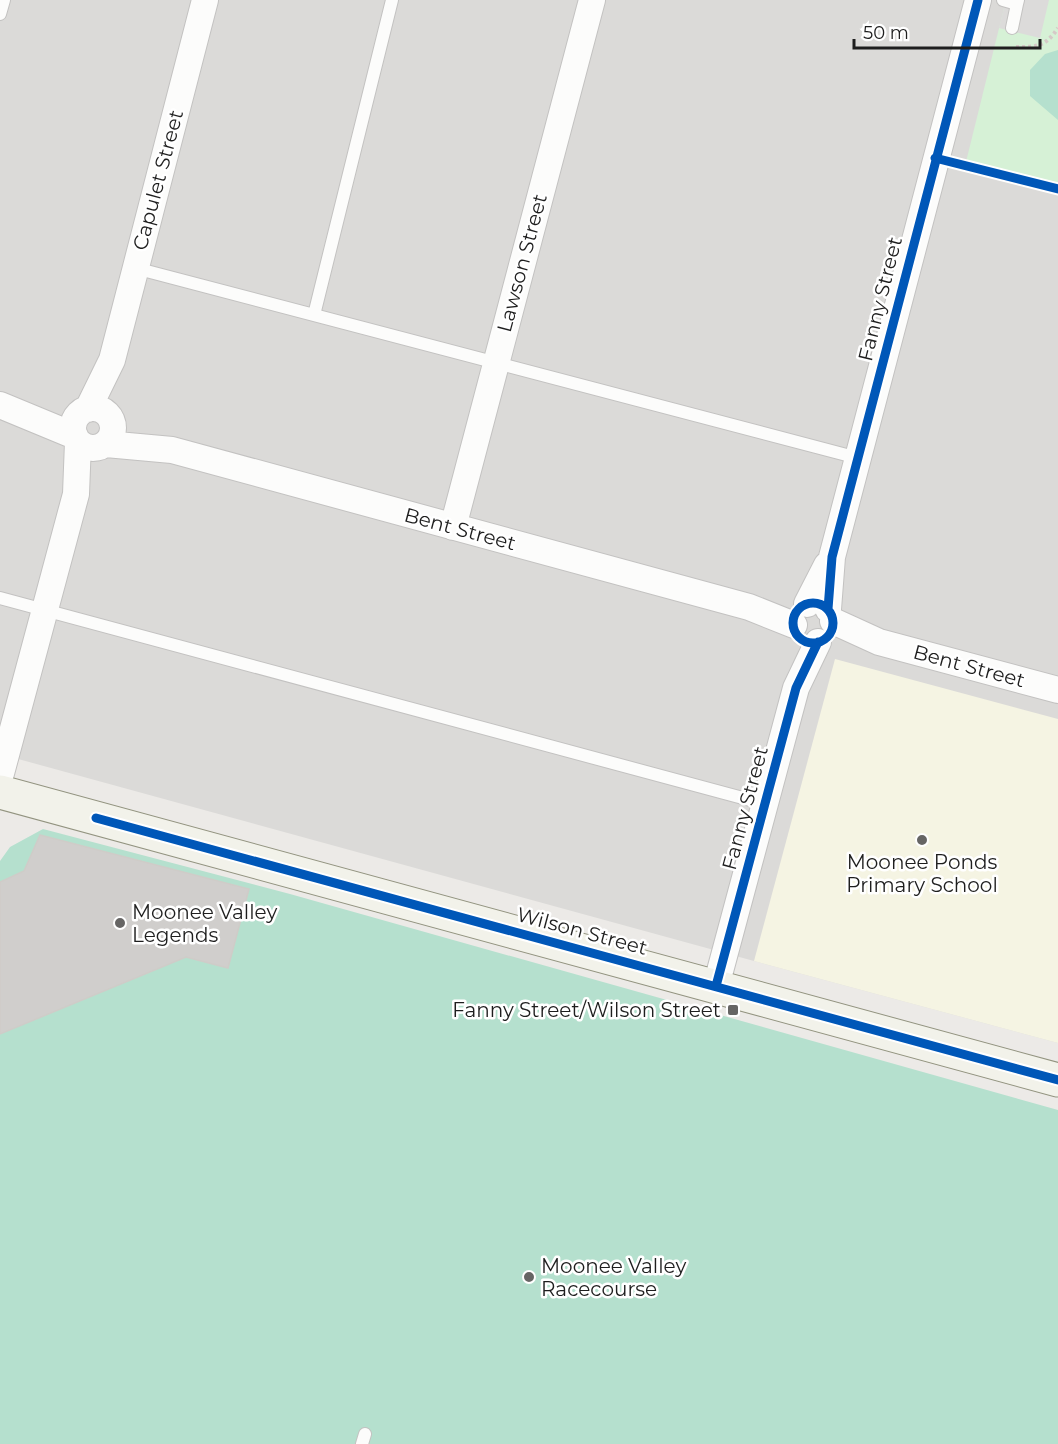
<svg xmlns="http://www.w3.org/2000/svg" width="1058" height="1444" font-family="Montserrat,sans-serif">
	<rect width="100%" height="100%" fill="#eceae7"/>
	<path fill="#dbdad8" d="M0 0H1058V1043L754 961 0 754Z"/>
	<path fill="#f5f4e3" d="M835 659 1058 719V1043L754 961Z"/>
	<path fill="#d6f1d6" d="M1006 0H1058V193L964 170Z"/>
	<path fill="#b5e0ce" d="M1058 50V120L1030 96V70L1045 54Z
		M43 829 290 894 1058 1110V1444H0V861L10 847Z"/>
	<path fill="#dcdbda" d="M1006 0H1049L1040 38 999 28Z"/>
	<path fill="#d0cecc" stroke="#cfccc8" stroke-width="1.5" d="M40 835 249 889 228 968 186 957 0 1034V882L24 871Z"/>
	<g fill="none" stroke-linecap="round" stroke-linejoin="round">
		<g stroke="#c3c2c1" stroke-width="14">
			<path id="lane" d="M1003 0 1017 4 1018 0
				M0 14 4 0
				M1012 28 1017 4
				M135 268 858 458
				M314 315 392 0
				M0 598 765 804
				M362 1444 365 1434"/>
		</g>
		<g stroke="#c3c2c1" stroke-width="28">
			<path id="street" d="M0 405 75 436
				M73 428a20 20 0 1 1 40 0a20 20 0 1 1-40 0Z
				M88 409 112 360 205 0
				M106 444 172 450 749 607 794 625
				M453 527 592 0
				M807 604 827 565
				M828 609 832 557 978 0
				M833 621 879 642 1058 690
				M0 777 76 494 78 442
				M716 986 796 688 818 642"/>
		</g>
		<g stroke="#939480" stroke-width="35">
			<path id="secondary" d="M0 792 1058 1080"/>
		</g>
		<path stroke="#d5c9c7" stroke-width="4" stroke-dasharray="3 3" stroke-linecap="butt" d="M1016 47C1037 47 1045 47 1058 28"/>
		<use href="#lane" stroke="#fcfcfb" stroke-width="12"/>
		<use href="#street" stroke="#fcfcfb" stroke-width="26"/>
		<use href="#secondary" stroke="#f2f2ea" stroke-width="33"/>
		<g stroke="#fff" stroke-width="13">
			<path id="cycleway" d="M935 158 1058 189
				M793 623a20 20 0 1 1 40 0a20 20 0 1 1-40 0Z
				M828 609 832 557 978 0
				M96 818 1058 1080
				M716 986 796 688 818 642"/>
		</g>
		<use href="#cycleway" stroke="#0057b8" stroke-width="9"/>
	</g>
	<g fill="#666564" stroke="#fff" stroke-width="2">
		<circle cx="922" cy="840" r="6"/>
		<circle cx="120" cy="923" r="6"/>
		<rect x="727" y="1004" width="12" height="12" rx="3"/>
		<circle cx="529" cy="1277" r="6"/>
	</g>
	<g text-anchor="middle" stroke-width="5" stroke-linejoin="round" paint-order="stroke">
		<g font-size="20" fill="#1e1e1e" stroke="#fff">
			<text transform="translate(158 180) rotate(-75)" y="7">Capulet Street</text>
			<text transform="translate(522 263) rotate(-75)" y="7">Lawson Street</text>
			<text transform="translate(880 299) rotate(-76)" y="7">Fanny Street</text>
			<text transform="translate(460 529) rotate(15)" y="7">Bent Street</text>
			<text transform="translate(969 666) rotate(15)" y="7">Bent Street</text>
			<text transform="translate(745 808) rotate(-75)" y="7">Fanny Street</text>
			<text transform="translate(582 931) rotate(15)" y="7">Wilson Street</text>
		</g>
		<g font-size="20" fill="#1e1e1e" stroke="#fff" text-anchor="start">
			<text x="922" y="869" text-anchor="middle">Moonee Ponds<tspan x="922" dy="23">Primary School</tspan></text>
			<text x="132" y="919">Moonee Valley<tspan x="132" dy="23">Legends</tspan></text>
			<text x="721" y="1017" text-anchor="end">Fanny Street/Wilson Street</text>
			<text x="541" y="1273">Moonee Valley<tspan x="541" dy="23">Racecourse</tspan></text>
		</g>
	</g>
	<path d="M854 39v9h186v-9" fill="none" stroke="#1e1e1e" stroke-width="3"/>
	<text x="863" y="39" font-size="18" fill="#1e1e1e" stroke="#ffffff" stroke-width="4.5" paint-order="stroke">50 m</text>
</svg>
